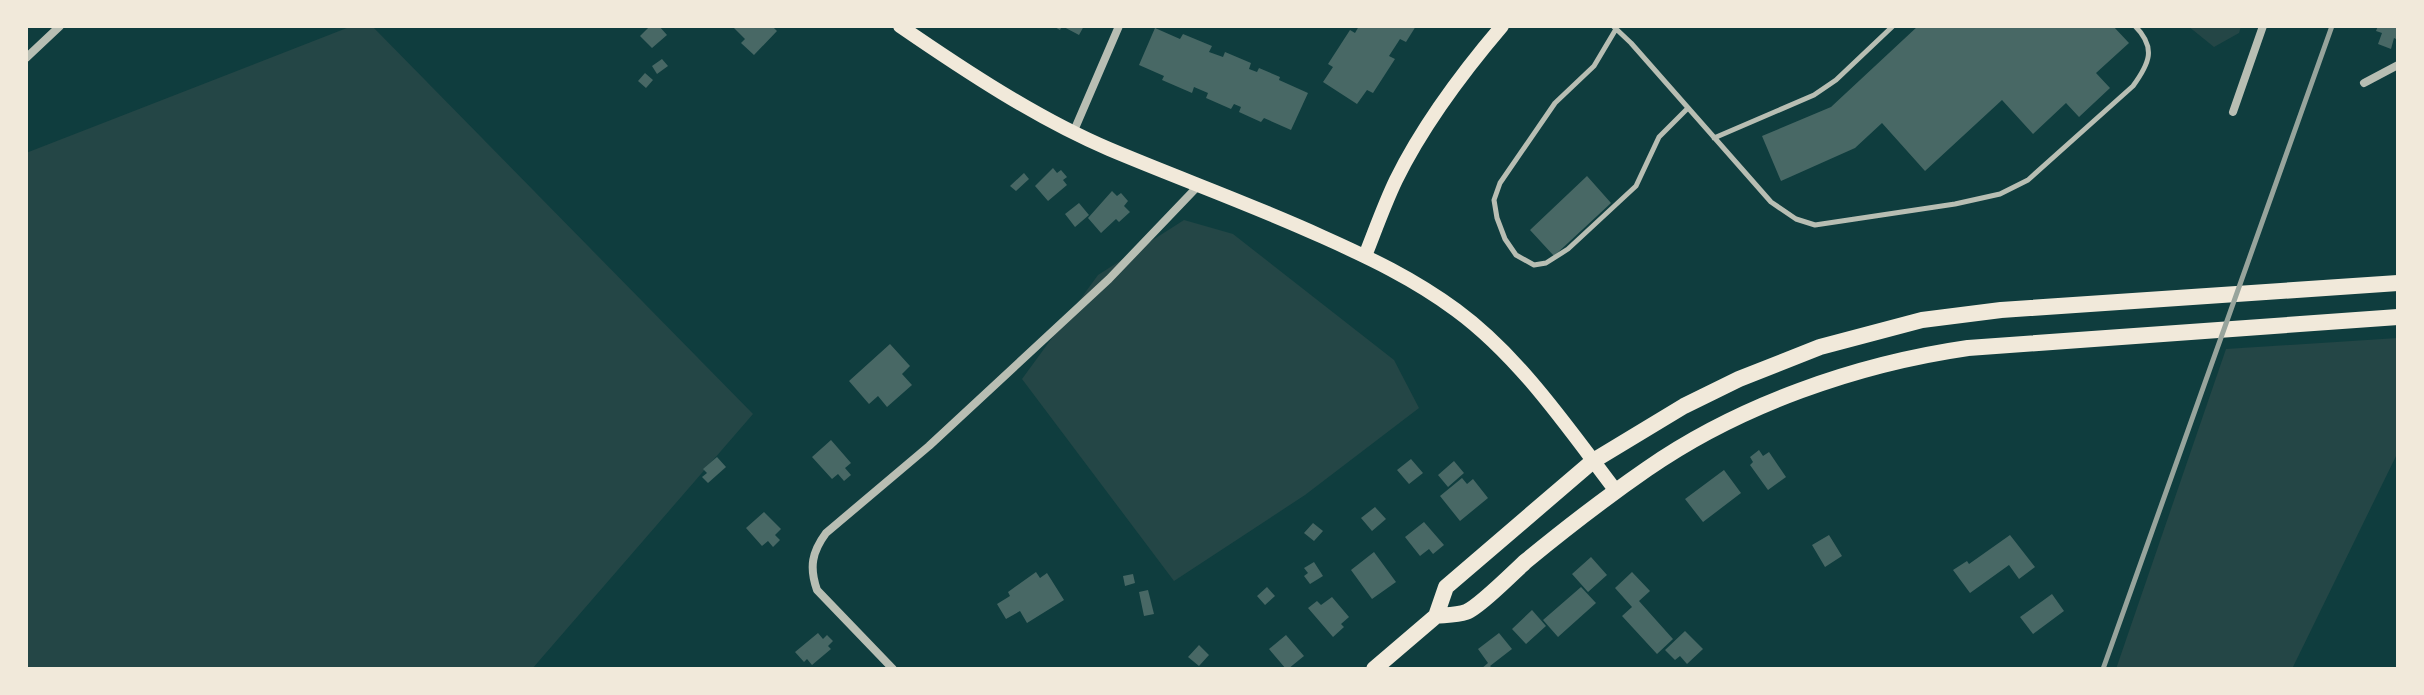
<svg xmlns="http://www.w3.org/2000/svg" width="2424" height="695" font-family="'PT Serif',serif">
	<rect width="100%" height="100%" fill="#0f3d3e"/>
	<path fill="#244646" d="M352 26H372L753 414 532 669H26V153Z
		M2188 26H2241L2239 33 2214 47Z
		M1184 220 1233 234 1394 360 1419 408 1305 495 1174 581 1022 379 1098 275Z
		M2398 338V452L2292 669H2116L2226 349Z"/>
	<path fill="#486865" d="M650 26H659L667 35 652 48 640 36Z
		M732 26H772L777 31 754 55 741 43 745 39Z
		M1053 26H1084L1079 35 1062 26 1060 30Z
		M1359 26H1416L1406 42 1400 39 1389 56 1395 59 1373 93 1367 90 1357 104 1323 82 1333 67 1328 64 1350 30 1355 33Z
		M1918 26H2113L2129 43 2096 73 2110 88 2079 117 2066 103 2033 134 2002 100 1925 171 1882 123 1855 148 1781 181 1762 136 1831 107Z
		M2378 26H2398V40L2394 38 2391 49 2378 44 2382 33 2376 31Z
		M1155 28 1180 39 1183 34 1212 46 1209 52 1223 57 1225 52 1251 63 1249 69 1257 72 1259 68 1280 77 1279 80 1308 93 1291 130 1264 118 1261 122 1239 112 1241 107 1234 104 1231 109 1206 98 1208 93 1194 87 1192 93 1162 80 1164 76 1139 65Z
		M662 59 668 66 657 74 652 66Z
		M645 73 653 80 646 88 638 81Z
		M1053 168 1057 173 1061 170 1067 177 1063 180 1067 185 1048 201 1035 186Z
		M1024 173 1029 179 1016 191 1010 186Z
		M1587 176 1611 203 1554 256 1530 230Z
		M1112 191 1117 196 1121 193 1128 201 1124 206 1130 212 1119 222 1116 219 1101 233 1088 218Z
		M1079 203 1089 215 1075 227 1065 214Z
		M890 344 910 366 902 374 912 385 887 407 878 396 869 404 849 381Z
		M831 440 851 463 845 468 851 475 844 481 838 474 832 479 812 457Z
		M1759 450 1763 456 1769 452 1786 477 1768 490 1750 465 1753 462 1750 457Z
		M717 457 726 467 708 483 702 477 707 473 703 469Z
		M1411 459 1423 473 1409 484 1397 470Z
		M1454 461 1464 473 1448 487 1438 475Z
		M1724 470 1741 493 1703 522 1685 499Z
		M1462 478 1467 484 1473 479 1488 498 1460 521 1440 496Z
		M1375 507 1386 519 1372 531 1361 518Z
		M764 512 781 529 775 535 780 540 773 547 768 541 762 546 746 528Z
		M1424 522 1444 545 1433 554 1429 549 1420 556 1405 537Z
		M1313 523 1323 531 1314 541 1304 533Z
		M1829 535 1842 556 1825 567 1812 545Z
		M2010 535 2035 567 2019 579 2009 565 1970 593 1953 570 1967 561 1969 564Z
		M1374 552 1396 582 1372 599 1351 570Z
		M1591 557 1607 575 1588 592 1572 574Z
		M1314 562 1323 576 1310 584 1304 576 1308 573 1304 568Z
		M1036 572 1040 578 1047 573 1064 600 1027 623 1020 611 1006 619 997 604 1010 596 1008 592Z
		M1632 572 1650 591 1639 601 1673 639 1657 654 1622 616 1632 607 1615 588Z
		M1133 574 1135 583 1125 586 1123 576Z
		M1267 587 1275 596 1265 605 1257 596Z
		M1581 587 1596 603 1558 637 1543 620Z
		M1148 590 1154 614 1144 616 1139 592Z
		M2052 594 2064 611 2033 634 2020 617Z
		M1332 597 1349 617 1341 624 1344 627 1333 637 1308 608 1317 601 1321 605Z
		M1532 610 1546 626 1526 644 1512 629Z
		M1685 631 1703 649 1687 664 1680 656 1675 660 1665 650Z
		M818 633 823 639 827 635 833 641 828 646 831 649 812 665 807 659 804 662 795 652Z
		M1499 633 1512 649 1490 666 1493 669H1481L1488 663 1478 649Z
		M1286 635 1304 656 1288 669H1286L1269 649Z
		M1199 645 1209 655 1199 666 1188 657Z"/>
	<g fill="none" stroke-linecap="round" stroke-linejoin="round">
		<path stroke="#b8beb3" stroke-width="5" d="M1613 26 1631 43 1771 202 1796 219 1815 225 1955 204 2000 194 2028 180 2133 86C2149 64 2157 48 2135 26
			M1616 29 1594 66 1555 103 1500 183 1494 200 1497 218 1505 239 1516 255 1534 265 1546 263 1568 249 1636 186 1659 137 1688 108
			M1714 138 1814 95 1836 80 1893 26"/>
		<path stroke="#b8beb3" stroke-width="8" d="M26 58 60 26
			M2364 83 2398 65
			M2233 112 2263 26
			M1073 133 1119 26
			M893 669 817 590C809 567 812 552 826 533L929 446 1109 279 1199 185"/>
		<path stroke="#f1e9da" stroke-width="14" d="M900 26C964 70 1038 119 1109 149 1180 179 1253 205 1323 237 1370 258 1414 279 1456 310 1520 357 1568 428 1616 491
			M1365 256C1375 231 1384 205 1396 180 1423 125 1462 73 1502 26"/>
		<path stroke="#f1e9da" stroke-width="16" d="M1436 616C1446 615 1457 615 1466 612 1478 608 1514 572 1526 561 1565 529 1605 498 1647 469 1739 405 1857 364 1968 348L2398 317
			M1374 669 1436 616 1446 587 1593 461 1684 406 1739 379 1820 347 1922 320 2001 310 2398 283"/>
		<path stroke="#97a49c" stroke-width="5" d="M2103 669 2332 26"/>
	</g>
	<rect width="2424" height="695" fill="none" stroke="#f1e9da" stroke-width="56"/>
</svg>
